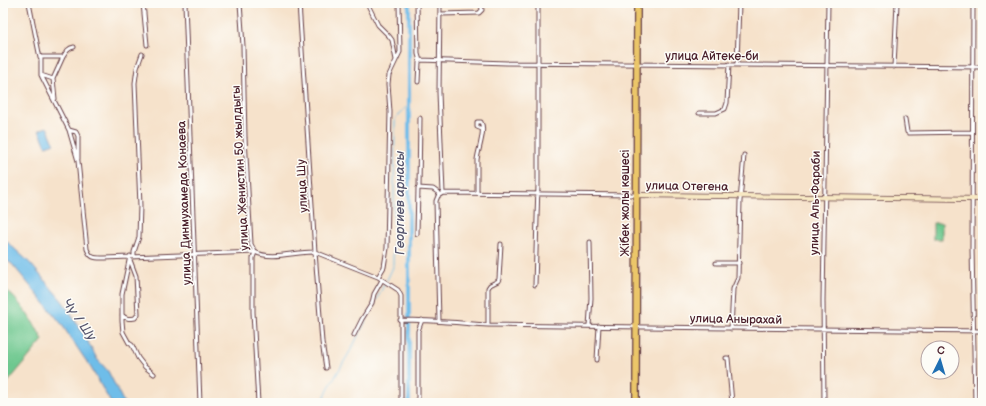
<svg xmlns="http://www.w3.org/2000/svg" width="986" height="406" font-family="'Balsamiq Sans',sans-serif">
	<rect width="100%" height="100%" fill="#fdfcf7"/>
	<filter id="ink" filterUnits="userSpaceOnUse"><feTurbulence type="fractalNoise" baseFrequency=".025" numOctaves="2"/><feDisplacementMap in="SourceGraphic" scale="8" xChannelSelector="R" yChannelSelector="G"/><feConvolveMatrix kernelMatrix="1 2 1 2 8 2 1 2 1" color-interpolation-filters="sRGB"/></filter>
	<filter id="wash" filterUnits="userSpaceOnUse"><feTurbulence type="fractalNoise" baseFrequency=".012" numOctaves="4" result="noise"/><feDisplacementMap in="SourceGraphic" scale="16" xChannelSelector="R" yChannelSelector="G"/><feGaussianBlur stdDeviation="0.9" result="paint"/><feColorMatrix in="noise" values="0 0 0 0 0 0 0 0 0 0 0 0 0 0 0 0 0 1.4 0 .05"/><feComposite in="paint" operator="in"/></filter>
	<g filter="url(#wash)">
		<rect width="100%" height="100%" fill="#f6e2cb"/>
		<path fill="#6ec88f" stroke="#5c745d" d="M933 223H942V239H933Z
			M3 287C20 301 33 321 43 340L3 388Z"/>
		<path fill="#6ebde9" stroke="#5c6e8a" d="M47 127 54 143 46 146 39 130Z
			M3 238 30 263 63 302 86 338 97 359 108 371 124 403H111L91 368 60 322 12 264 3 258Z"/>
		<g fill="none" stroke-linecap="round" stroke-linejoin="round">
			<path stroke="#6ebde9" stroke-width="1" d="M387 280 393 267 395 119 409 104
				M322 403 328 389 352 348 385 283"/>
			<path stroke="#6ebde9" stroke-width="4" d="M409 3V403"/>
		</g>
	</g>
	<g filter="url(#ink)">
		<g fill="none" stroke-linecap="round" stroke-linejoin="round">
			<g stroke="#643c43" stroke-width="5">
				<path id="minor" d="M29 3 40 58
					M143 3 147 45
					M185 3 200 403
					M240 3 243 46 245 138 251 244 255 252 253 258V312L258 403
					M299 3 315 252 322 342 326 368
					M367 3 378 25 389 36 392 40 396 60
					M417 3 418 54 420 61
					M440 3 439 92 443 193
					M973 3 972 248 975 403
					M441 14 479 13 482 10 481 3
					M74 47C68 48 66 52 63 57H41V75L69 130 78 161 87 249C91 259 95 258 105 258L255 252C271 261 297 251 315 252L378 277 398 290 401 296V403
					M737 64 739 3
					M894 67 897 3
					M41 75 53 79
					M418 82 419 62 420 60 507 63 983 67
					M55 99 53 79 63 57
					M699 113H716L725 109 727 103 729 64
					M905 119 907 132 909 133 972 132
					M69 130 76 132 78 136V159
					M419 188 420 118
					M443 193 636 195
					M477 193C477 182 477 171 477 160 478 150 486 130 481 122H477V127L482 129
					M417 234 418 188 433 189 440 194
					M130 256 122 294V321L123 332 129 343 132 345 138 358 145 367 154 374
					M134 256V252L139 237 140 206 135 83 137 68 142 54
					M716 263H739
					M378 277 384 267 387 248 390 112 388 84 389 75 400 52 399 3
					M535 285 538 185V3
					M122 315C126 319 129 319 135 318L138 314 136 276 130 260
					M400 320C430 320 459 323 488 325L983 331
					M439 321 436 201 438 196 443 193
					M488 325V288L490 285 498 281 499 279 501 244
					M589 326 591 298 590 242
					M731 329 733 289 738 278 740 201 744 155
					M354 335 362 319 372 303 374 294 382 280
					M726 358H728L732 403
					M597 360 599 326
					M418 403V331L422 320
					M824 403 823 300 828 3"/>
			</g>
			<g stroke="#643c43" stroke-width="6">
				<path id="secondary" d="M636 195 983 199"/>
			</g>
			<g stroke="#643c43" stroke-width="8">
				<path id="trunk" d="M636 403 637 3"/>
			</g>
			<use href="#minor" stroke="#fff" stroke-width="3"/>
			<use href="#secondary" stroke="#f7e8c3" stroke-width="4.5"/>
			<use href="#trunk" stroke="#ebc669" stroke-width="5.5"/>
		</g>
	</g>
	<g text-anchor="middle" stroke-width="3" stroke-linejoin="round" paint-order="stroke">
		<g font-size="12" fill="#4a1f2b" stroke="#fdfcf7">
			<text x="712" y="60">улица Айтеке-би</text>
			<text transform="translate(240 168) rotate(-93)" y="4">улица Женистин 50 жылдыгы</text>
			<text transform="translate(302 186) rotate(-93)" y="4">улица Шу</text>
			<text transform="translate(687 186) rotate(1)" y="4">улица Отегена</text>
			<text transform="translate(184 203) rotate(-92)" y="4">улица Динмухамеда Конаева</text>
			<text transform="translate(625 203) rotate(-90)" y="4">Жібек жолы көшесі</text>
			<text transform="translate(815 203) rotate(-89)" y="4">улица Аль-Фараби</text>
			<text transform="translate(736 319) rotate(1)" y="4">улица Анырахай</text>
		</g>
		<g font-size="13" font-style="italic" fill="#57566e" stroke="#fdfcf7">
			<text transform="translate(399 203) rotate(-90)" y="5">Георгиев арнасы</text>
			<text transform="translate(80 319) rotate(55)" y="5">Чү / Шу</text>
		</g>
	</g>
	<rect width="986" height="406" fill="none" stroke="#fdfcf7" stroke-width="16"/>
	<g transform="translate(940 360) rotate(5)"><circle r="19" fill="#fdfcf7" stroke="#b5a4a5"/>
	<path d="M0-3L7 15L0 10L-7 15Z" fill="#1f6fb2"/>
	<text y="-6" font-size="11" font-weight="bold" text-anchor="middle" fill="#4a1f2b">С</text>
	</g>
</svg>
